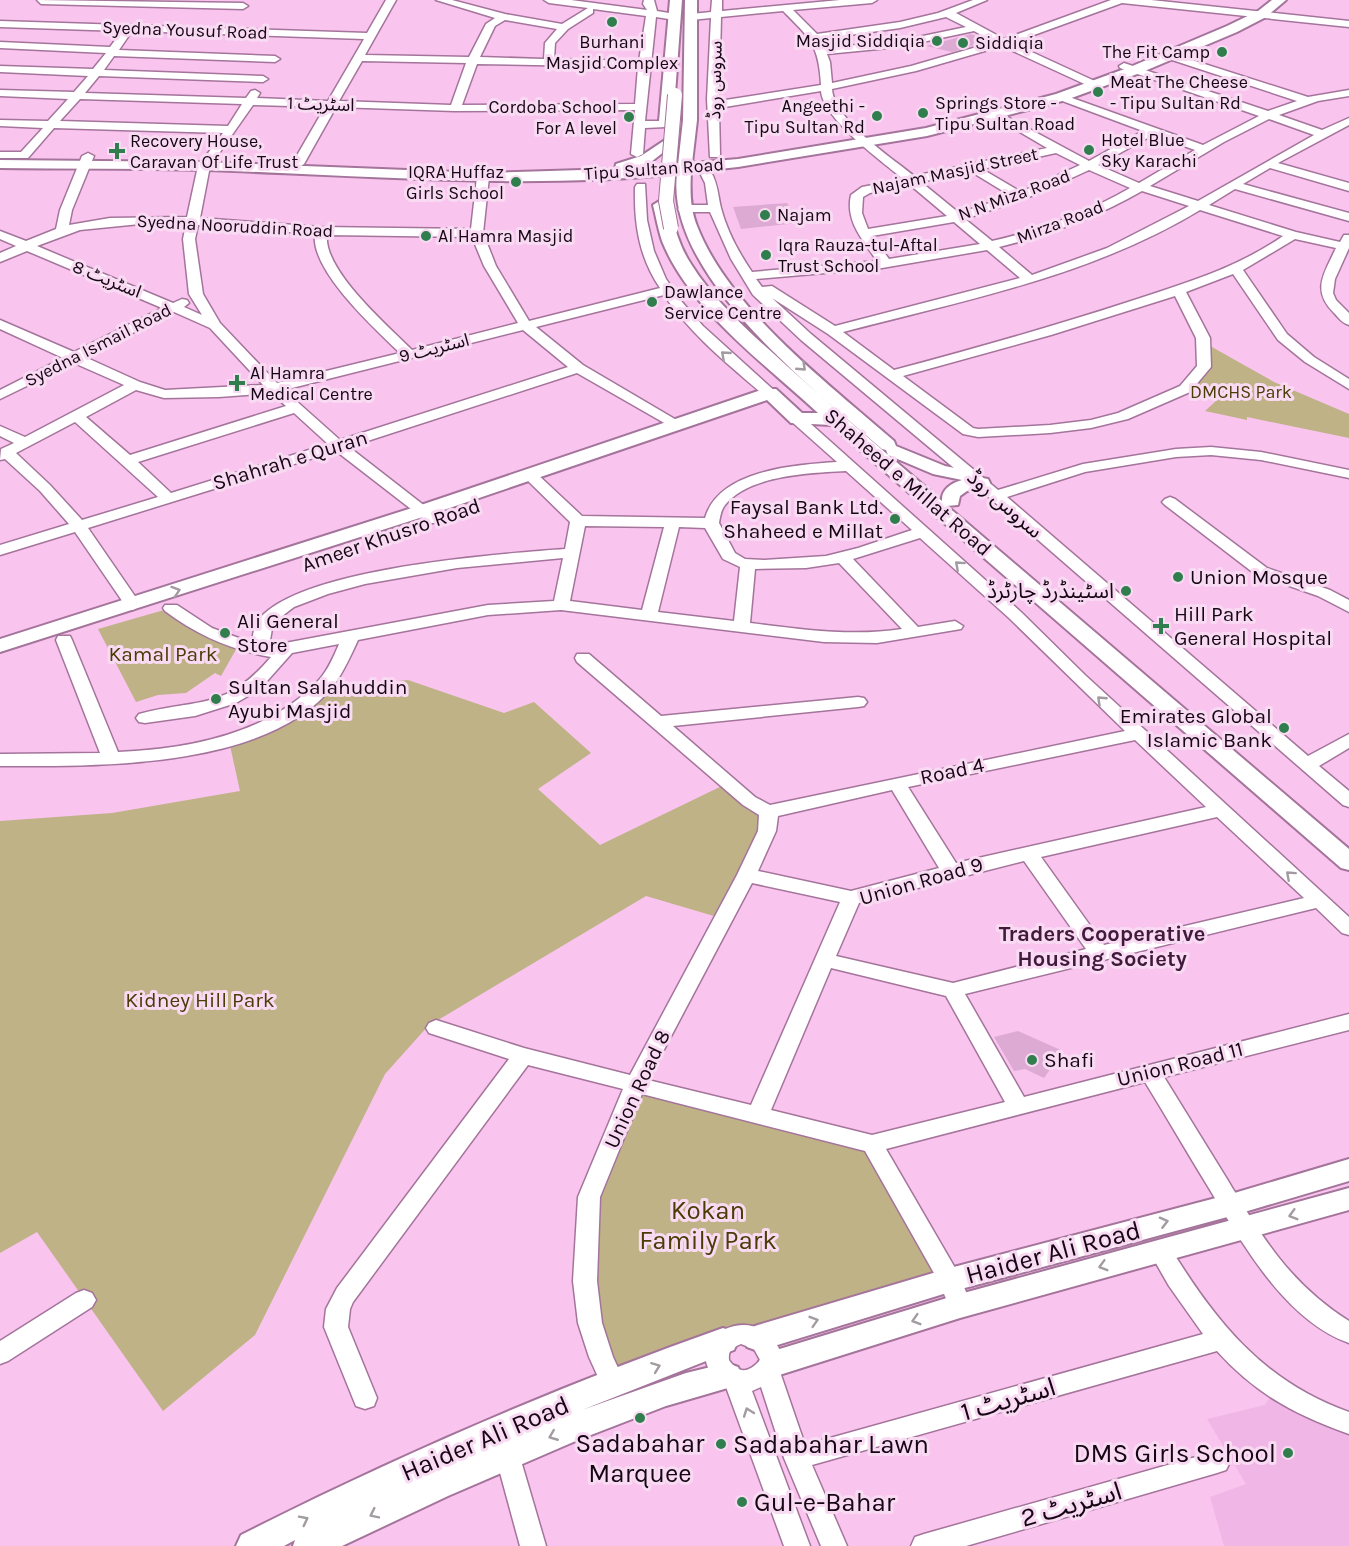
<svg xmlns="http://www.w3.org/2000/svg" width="1349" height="1546" font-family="Karla,'Noto Sans Arabic',sans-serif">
	<rect width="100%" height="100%" fill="#f9c5ef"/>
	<path fill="#f0b6e5" d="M1275 1388 1349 1423V1546H1224L1210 1497 1246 1484 1207 1419 1265 1405Z"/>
	<path fill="#bfb286" d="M1203 342 1274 382 1349 414V438L1247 417V420L1205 411 1217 400 1185 389 1204 367Z
		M171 608 238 646 221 676 215 673 186 693 158 695 136 702 98 629Z
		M408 680 504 713 534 702 591 753 538 789 600 845 728 783 768 812 724 919 646 896 428 1026 385 1074 255 1335 163 1411 37 1232 0 1253V821L112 813 240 791 229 741 289 716 320 689Z
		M636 1083 872 1144 950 1280 613 1383 590 1323 589 1197Z"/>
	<path fill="#ddaad3" d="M971 34 988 41 952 52 926 46Z
		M787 203 798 223 741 229 733 207Z
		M1018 1031 1063 1051 1044 1078 1025 1069 1014 1071 994 1037Z"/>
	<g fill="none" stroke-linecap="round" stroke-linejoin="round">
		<g stroke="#a4749b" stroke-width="3">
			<path id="minor" d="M37 0 243 3 248 6 243 9 41 4Z
				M386 0H396L365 55 469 57 486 24 495 18 436 0H452L505 14 562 24 588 8 549 3 544 0H571L647 10 643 4 644 0H654L657 11 675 14 680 17 675 20 656 17 645 121H666L672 124 666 127 645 128 643 154 637 157 631 154 635 110 455 111 336 107 304 164 298 168 292 164 325 107 253 105 213 162 209 164 203 160 223 133 54 128 28 158H0V152H21L43 128 0 126V120L48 121 68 99 0 96V90L74 92 88 76 0 72V66L93 69 106 53 0 48V42L110 47 122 31 0 27V21L367 33ZM593 9 646 16 639 61 554 59 555 43 568 29 593 13ZM505 20 557 29 545 43 544 59 480 57 495 26ZM132 31 364 39 328 101 257 98 260 93 255 90 251 91 246 98 85 93 99 76 263 82 268 79 263 76 104 70 114 56 275 62 280 59 275 56 119 50ZM362 61 466 63 451 105 339 101ZM477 64 638 67 635 104 462 105ZM80 99 242 104 228 126 60 121Z
				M712 0H722V11L840 0H877L872 3 793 10 817 34 900 22 938 13 973 0H987L956 13 1004 39 1111 0H1151L1349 21V27L1122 3 1012 43 1099 83V87H1091L1002 46 916 71 832 89C834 120 891 157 914 176L1047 148 994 117 992 115 998 112 1089 161 1143 131 1057 99V95L1061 94 1203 145 1259 116 1120 68 1119 66 1124 63 1268 111 1297 101 1163 57V53L1167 52 1308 97 1349 90V96L1318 101 1279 115 1322 130 1349 118V125L1278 163 1349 183V191L1270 168 1243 184 1349 213V221L1235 189 1209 205 1296 232 1340 242 1344 235H1349V248L1335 279 1333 293 1336 300 1349 313V325C1342 323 1339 318 1334 313 1311 290 1324 274 1336 248L1295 239 1243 270 1287 334 1314 357 1349 379V389L1305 362 1278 340 1233 274 1186 292 1210 338 1211 367 1190 392 1128 419 1091 428 1050 433 978 437 963 434 828 334 772 298 811 334 998 490 1083 464 1176 449 1211 447 1261 452 1349 470V478L1261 460 1211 455 1176 457 1085 472 1007 497 1308 756 1349 734V748L1319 766 1349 791V807L1343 805 991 499 801 340 753 295 731 259 710 212H680L678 209 684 205H708L705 183 701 175 707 171 711 172C718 184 718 196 721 208 727 231 739 253 752 272L877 261C863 240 845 221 851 195L862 187 903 179C882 161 823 119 821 91L719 108 720 155 718 157H710L707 99 711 18 691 20 686 17 691 14 711 12ZM783 11C810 38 819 45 821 85L719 101 721 17ZM946 17 966 27 899 41 824 48 821 39 900 28ZM974 31 994 42 911 66 832 83 830 62 827 54 899 47ZM1269 119 1314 135 1198 201 1150 186 1224 142ZM1153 135 1195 150 1139 183 1098 165ZM1056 153 1080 165 1021 192 982 169ZM1089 170 1130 188C1087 213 1040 230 992 241L965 219 1037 194ZM970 171 1011 196 959 213 921 182ZM909 184 947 216 868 229 862 213 863 197 870 193ZM1142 191 1189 206 1107 248 1032 275 999 247C1049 235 1097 217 1142 191ZM1200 210 1283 236C1236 269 1182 284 1128 302 1051 327 973 349 894 370L843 332C966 300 1091 276 1200 210ZM954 222 980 244 889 259 872 236ZM987 250 1020 278 835 326 772 286 762 287 756 279 882 268ZM1175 296 1196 338 1197 366 1180 386 1118 413 1091 420 1050 425 978 429 973 428 903 376 1051 335Z
				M88 153 94 156 72 210 69 225 110 218 187 217 198 166 204 162 210 166 200 218 321 227 471 229 477 177 483 173 487 174 489 177 483 233 496 266 529 321 660 288C639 257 634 224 635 187L637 184H645L647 220 654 251 666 279 682 302 703 326 777 393 770 397 765 396C729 365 691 335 664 295L536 327 583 365 685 425 678 429 673 428 577 373 349 447 439 517 442 520 439 523H429L336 451 88 528 141 605 133 610 127 608 75 532 0 555V545L69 524 40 491 5 459 0 460 1 449 14 443 0 436V426L25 437 124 385 74 363 0 399V390L63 358 0 329V320L74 352 162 308 27 251 0 262V253L16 246 0 239V231L26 241 56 229 60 210 82 156ZM140 224H186L183 239 189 294 202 315 184 307 189 303 187 300 182 299 173 303 37 246 80 230ZM198 225 315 234C310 270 375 329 400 353L277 383 220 323 203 294 195 239ZM327 235 472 237 484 266 518 323 412 350C388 326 323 270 327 235ZM174 312 210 328 263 385 165 390 140 382 85 357ZM523 330 568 367 340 440 284 390ZM136 390 164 398 219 397 271 393 286 406 130 455 86 417ZM294 413 328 444 171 493 138 462ZM75 422 158 497 82 520 50 485 16 453Z
				M797 415 802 416 1021 612 1085 675 1349 917V935L1342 933 1316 908 965 994 1024 1097 1349 1014V1030L1164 1077C1185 1111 1206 1145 1227 1179 1262 1237 1290 1284 1349 1321V1343C1284 1320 1241 1241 1207 1185 1186 1151 1166 1116 1145 1082L886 1149 958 1273 972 1306 968 1313 960 1316 952 1313 939 1282 865 1151 642 1094 600 1197 597 1281 602 1323 613 1357 625 1383 622 1390 613 1394 604 1390 589 1357 578 1323 573 1281 578 1197 623 1089 528 1065 353 1302 350 1309 348 1327 377 1398 374 1406 365 1409 356 1406 324 1327 326 1309 337 1288 509 1059 429 1033 426 1028 429 1023 436 1020 524 1048 630 1075 737 875 758 831 759 815 743 805 577 662 575 658 577 654H589L661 716 858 697 864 698 867 702 864 706 858 707 673 726 755 797 770 805 1125 731 1009 618 920 538 853 559 918 627 955 621 963 626 961 629 877 643 824 642 561 610 488 615 358 640C351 655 344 671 334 685 267 770 98 766 0 766V754L100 753 56 640 58 636H70L72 640 118 752C189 749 269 734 319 680 328 670 334 656 339 644L292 653 260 689 236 703 195 716 145 723 139 722 136 718 139 714C200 698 225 711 271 657 232 650 198 636 165 611L163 608 165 605H177L212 628 252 643C253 634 254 625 260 618 304 568 497 554 565 549L570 522 525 478 523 475 525 472H535L582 516 705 518C719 470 794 465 837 462L792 422 790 419ZM846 471 912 530 858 548 826 556 764 560 745 559 735 553 719 523C720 517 721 510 725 505 749 475 810 473 846 471ZM585 526 664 527 642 610 570 601ZM679 527 705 528 723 559 740 567 734 621 658 612ZM563 558 554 601 488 605 269 646 273 623 294 607 328 594 365 584 457 568ZM839 563 902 629C851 637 801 629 750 623L755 569 806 568ZM1135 740 1206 807 956 863 908 787ZM892 790 939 868 851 891 758 871 776 831 778 816ZM1217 817 1304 898 1104 945 1041 857ZM1024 861 1086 949 953 983 836 956 859 903ZM752 883 840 902 751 1105 648 1080ZM831 968 946 996 1005 1102 872 1135 771 1110Z
				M1170 497 1175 499 1267 568 1330 590 1349 600V612L1318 596 1255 574 1165 505 1162 502 1165 499Z
				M1160 1242 1168 1244C1214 1320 1263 1382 1349 1412V1434C1295 1415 1256 1394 1217 1351L812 1465 847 1546H821L784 1458 761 1387 752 1391 810 1546H784L726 1387C663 1345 764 1284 785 1364L780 1372 805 1445 1203 1334 1169 1286 1149 1251 1152 1244ZM741 1344 754 1349 760 1360C750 1372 739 1375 729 1360 728 1350 732 1348 741 1344Z
				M84 1290 92 1293 96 1300 92 1307 8 1361 0 1364V1341L76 1293Z
				M505 1436 514 1439 517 1447 546 1546H520L493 1447 496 1439Z
				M1217 1451 1226 1454 1230 1462 1226 1470 1217 1473 966 1546H911L915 1537 924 1534Z"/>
		</g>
		<g stroke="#a4749b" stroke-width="4">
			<path id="major" d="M670 0H682L673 121 666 125 659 121Z
				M685 0H697V120L692 163 738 159 926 128 1056 94 1130 67 1227 26 1258 11 1272 0H1286L1266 17 1237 32 1140 73 1066 100 927 136 738 167 691 172C690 190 690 209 697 226 729 309 829 384 894 441L896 446 945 466 980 473 982 478 988 479 990 483 988 487 967 491 960 496 958 505 947 506 1349 849V870L1341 868 831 425 791 423 767 400 429 515 0 652V639L415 507 764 389H776L802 413H818C765 364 689 309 662 241 658 229 656 217 653 205L661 200 669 205C674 226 679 246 691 264 716 304 753 335 787 366 838 412 890 457 942 501 941 490 951 483 962 480L933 474 888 455 886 450 882 449C813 388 665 275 677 174 519 190 362 175 204 170 136 168 68 169 0 168V160L204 162 483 173 615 169 616 164 641 156 665 140 672 144 670 147 651 162 630 169 678 165 683 120Z
				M1349 1159V1181L1231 1216 950 1292 758 1351 747 1347 743 1338 747 1329 758 1325 950 1268 1231 1194Z
				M1349 1188V1210L960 1318 773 1377 762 1373 758 1364 762 1355 773 1351 960 1294Z
				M723 1328 734 1332 738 1341 734 1350 582 1410 686 1373 727 1363 738 1367 742 1376 738 1385 666 1406 578 1440 448 1496 342 1546H293L295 1540 284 1546H236L241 1535C395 1457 559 1386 723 1328Z"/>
		</g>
		<use href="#minor" fill="#fff" fill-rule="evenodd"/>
		<use href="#major" fill="#fff" fill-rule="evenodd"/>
		<g stroke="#a4749b" stroke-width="16" stroke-linecap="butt">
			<path id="major-bridge" d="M671 228 666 201 675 95"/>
		</g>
		<use href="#major-bridge" stroke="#fff" stroke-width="14"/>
	</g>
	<defs><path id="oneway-chevron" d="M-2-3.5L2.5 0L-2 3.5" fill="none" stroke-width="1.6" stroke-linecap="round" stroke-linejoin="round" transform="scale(1.5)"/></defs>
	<g stroke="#a29ba1">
		<use href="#oneway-chevron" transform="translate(725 355) rotate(-139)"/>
		<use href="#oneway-chevron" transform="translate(802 367) rotate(43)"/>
		<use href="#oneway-chevron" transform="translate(959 565) rotate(-138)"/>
		<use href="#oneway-chevron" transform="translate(176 591) rotate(-18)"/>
		<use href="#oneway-chevron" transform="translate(1101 700) rotate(-137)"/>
		<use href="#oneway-chevron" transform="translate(1290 875) rotate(-138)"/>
		<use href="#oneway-chevron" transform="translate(1293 1215) rotate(164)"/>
		<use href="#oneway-chevron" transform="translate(1164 1222) rotate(-14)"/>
		<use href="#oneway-chevron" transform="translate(1103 1266) rotate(164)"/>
		<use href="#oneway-chevron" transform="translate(916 1320) rotate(163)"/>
		<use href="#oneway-chevron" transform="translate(814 1321) rotate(-17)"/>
		<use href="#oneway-chevron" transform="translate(656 1367) rotate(-21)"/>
		<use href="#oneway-chevron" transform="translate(748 1412) rotate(-110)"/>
		<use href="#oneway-chevron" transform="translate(553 1436) rotate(158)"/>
		<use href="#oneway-chevron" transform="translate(374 1514) rotate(154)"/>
		<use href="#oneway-chevron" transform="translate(304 1520) rotate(-27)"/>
	</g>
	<g fill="#307e4d" stroke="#f9daf3" stroke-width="2">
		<circle cx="612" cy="22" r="6"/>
		<circle cx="937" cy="41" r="6"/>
		<circle cx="963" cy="43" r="6"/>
		<circle cx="1222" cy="52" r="6"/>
		<circle cx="1098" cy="92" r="6"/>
		<circle cx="923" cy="113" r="6"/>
		<circle cx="877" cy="116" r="6"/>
		<circle cx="629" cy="117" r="6"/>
		<circle cx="1089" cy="150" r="6"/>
		<path d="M114 142h6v6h6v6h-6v6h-6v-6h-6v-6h6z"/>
		<circle cx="516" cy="182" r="6"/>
		<circle cx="765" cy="215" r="6"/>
		<circle cx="426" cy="236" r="6"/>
		<circle cx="766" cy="255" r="6"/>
		<circle cx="652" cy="302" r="6"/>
		<path d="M234 374h6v6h6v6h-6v6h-6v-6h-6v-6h6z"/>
		<circle cx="895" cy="519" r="6"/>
		<circle cx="1178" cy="577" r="6"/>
		<circle cx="1126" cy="591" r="6"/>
		<path d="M1158 617h6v6h6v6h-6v6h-6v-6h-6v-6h6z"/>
		<circle cx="225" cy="633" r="6"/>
		<circle cx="216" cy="699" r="6"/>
		<circle cx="1284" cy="728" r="6"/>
		<circle cx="1032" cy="1060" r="6"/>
		<circle cx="640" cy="1418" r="6"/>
		<circle cx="721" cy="1444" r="6"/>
		<circle cx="1288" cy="1453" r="6"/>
		<circle cx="742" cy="1502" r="6"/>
	</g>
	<g text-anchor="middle" stroke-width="6" stroke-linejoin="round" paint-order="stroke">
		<g font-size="18" fill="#160614" stroke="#f9daf3">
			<text transform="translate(185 30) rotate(2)" y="6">Syedna Yousuf Road</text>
			<text transform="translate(715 80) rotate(-89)" y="6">سروس روڈ</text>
			<text transform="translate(321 104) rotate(2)" y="6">اسٹریٹ 1</text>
			<text transform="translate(654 169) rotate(-4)" y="6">Tipu Sultan Road</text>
			<text transform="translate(955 171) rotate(-12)" y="6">Najam Masjid Street</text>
			<text transform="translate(1014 195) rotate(-20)" y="6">N N Miza Road</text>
			<text transform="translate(1060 222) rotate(-21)" y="6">Mirza Road</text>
			<text transform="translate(235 226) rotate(3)" y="6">Syedna Nooruddin Road</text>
			<text transform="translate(107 279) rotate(22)" y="6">اسٹریٹ 8</text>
			<text transform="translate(98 345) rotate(-27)" y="6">Syedna Ismail Road</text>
			<text transform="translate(434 348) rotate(-14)" y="6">اسٹریٹ 9</text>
		</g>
		<g font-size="18" fill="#160614" stroke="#f9daf3" text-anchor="start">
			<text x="925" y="47" text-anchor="end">Masjid Siddiqia</text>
			<text x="612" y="48" text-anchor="middle">Burhani<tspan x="612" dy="21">Masjid Complex</tspan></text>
			<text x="975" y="49">Siddiqia</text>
			<text x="1210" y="58" text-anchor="end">The Fit Camp</text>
			<text x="1110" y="88">Meat The Cheese<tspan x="1110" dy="21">- Tipu Sultan Rd</tspan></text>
			<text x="935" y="109">Springs Store -<tspan x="935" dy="21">Tipu Sultan Road</tspan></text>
			<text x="865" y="112" text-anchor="end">Angeethi -<tspan x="865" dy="21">Tipu Sultan Rd</tspan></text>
			<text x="617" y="113" text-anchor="end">Cordoba School<tspan x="617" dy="21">For A level</tspan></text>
			<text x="1101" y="146">Hotel Blue<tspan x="1101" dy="21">Sky Karachi</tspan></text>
			<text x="130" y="147">Recovery House,<tspan x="130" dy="21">Caravan Of Life Trust</tspan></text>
			<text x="504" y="178" text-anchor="end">IQRA Huffaz<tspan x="504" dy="21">Girls School</tspan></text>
			<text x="777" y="221">Najam</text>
			<text x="438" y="242">Al Hamra Masjid</text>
			<text x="778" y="251">Iqra Rauza-tul-Aftal<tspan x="778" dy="21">Trust School</tspan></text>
			<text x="664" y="298">Dawlance<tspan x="664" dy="21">Service Centre</tspan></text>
			<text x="250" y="379">Al Hamra<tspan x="250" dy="21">Medical Centre</tspan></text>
		</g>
		<g font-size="18" fill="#493c05" stroke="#f9daf3">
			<text x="1241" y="398">DMCHS Park</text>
		</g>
		<g font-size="21" fill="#160614" stroke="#f9daf3">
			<text transform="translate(290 460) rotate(-17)" y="7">Shahrah e Quran</text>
			<text transform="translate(908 482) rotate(41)" y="7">Shaheed e Millat Road</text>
			<text transform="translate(1005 504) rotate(41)" y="7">سروس روڈ</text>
			<text transform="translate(391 535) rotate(-19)" y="7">Ameer Khusro Road</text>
			<text transform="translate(952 771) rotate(-12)" y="7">Road 4</text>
			<text transform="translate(921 881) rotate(-16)" y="7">Union Road 9</text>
			<text transform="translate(1180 1064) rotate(-14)" y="7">Union Road 11</text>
			<text transform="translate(637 1089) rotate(-65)" y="7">Union Road 8</text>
		</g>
		<g font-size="21" fill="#160614" stroke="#f9daf3" text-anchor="start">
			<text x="883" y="514" text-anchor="end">Faysal Bank Ltd.<tspan x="883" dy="24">Shaheed e Millat</tspan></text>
			<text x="1190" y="584">Union Mosque</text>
			<text x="1114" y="598" text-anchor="end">اسٹینڈرڈ چارٹرڈ</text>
			<text x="1174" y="621">Hill Park<tspan x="1174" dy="24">General Hospital</tspan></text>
			<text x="237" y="628">Ali General<tspan x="237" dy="24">Store</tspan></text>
			<text x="228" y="694">Sultan Salahuddin<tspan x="228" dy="24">Ayubi Masjid</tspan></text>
			<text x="1272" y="723" text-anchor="end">Emirates Global<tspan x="1272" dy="24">Islamic Bank</tspan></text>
			<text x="1044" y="1067">Shafi</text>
		</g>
		<g font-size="21" fill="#493c05" stroke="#f9daf3">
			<text x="163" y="661">Kamal Park</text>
			<text x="200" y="1007">Kidney Hill Park</text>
		</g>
		<g font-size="22" font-weight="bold" fill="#41193b" stroke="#f9daf3">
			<text x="1102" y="941">Traders Cooperative<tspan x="1102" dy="25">Housing Society</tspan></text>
		</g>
		<g font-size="26" fill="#493c05" stroke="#f9daf3">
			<text x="708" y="1219">Kokan<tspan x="708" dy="30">Family Park</tspan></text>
		</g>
		<g font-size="26" fill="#160614" stroke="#f9daf3">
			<text transform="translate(1053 1252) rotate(-15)" y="9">Haider Ali Road</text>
			<text transform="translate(1008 1399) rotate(-16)" y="9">اسٹریٹ 1</text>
			<text transform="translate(485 1438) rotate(-23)" y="9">Haider Ali Road</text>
			<text transform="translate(1071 1504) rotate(-16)" y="9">اسٹریٹ 2</text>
		</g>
		<g font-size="26" fill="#160614" stroke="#f9daf3" text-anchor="start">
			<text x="640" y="1452" text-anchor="middle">Sadabahar<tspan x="640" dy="30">Marquee</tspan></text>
			<text x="733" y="1453">Sadabahar Lawn</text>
			<text x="1276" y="1462" text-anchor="end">DMS Girls School</text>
			<text x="754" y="1511">Gul-e-Bahar</text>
		</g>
	</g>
</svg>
